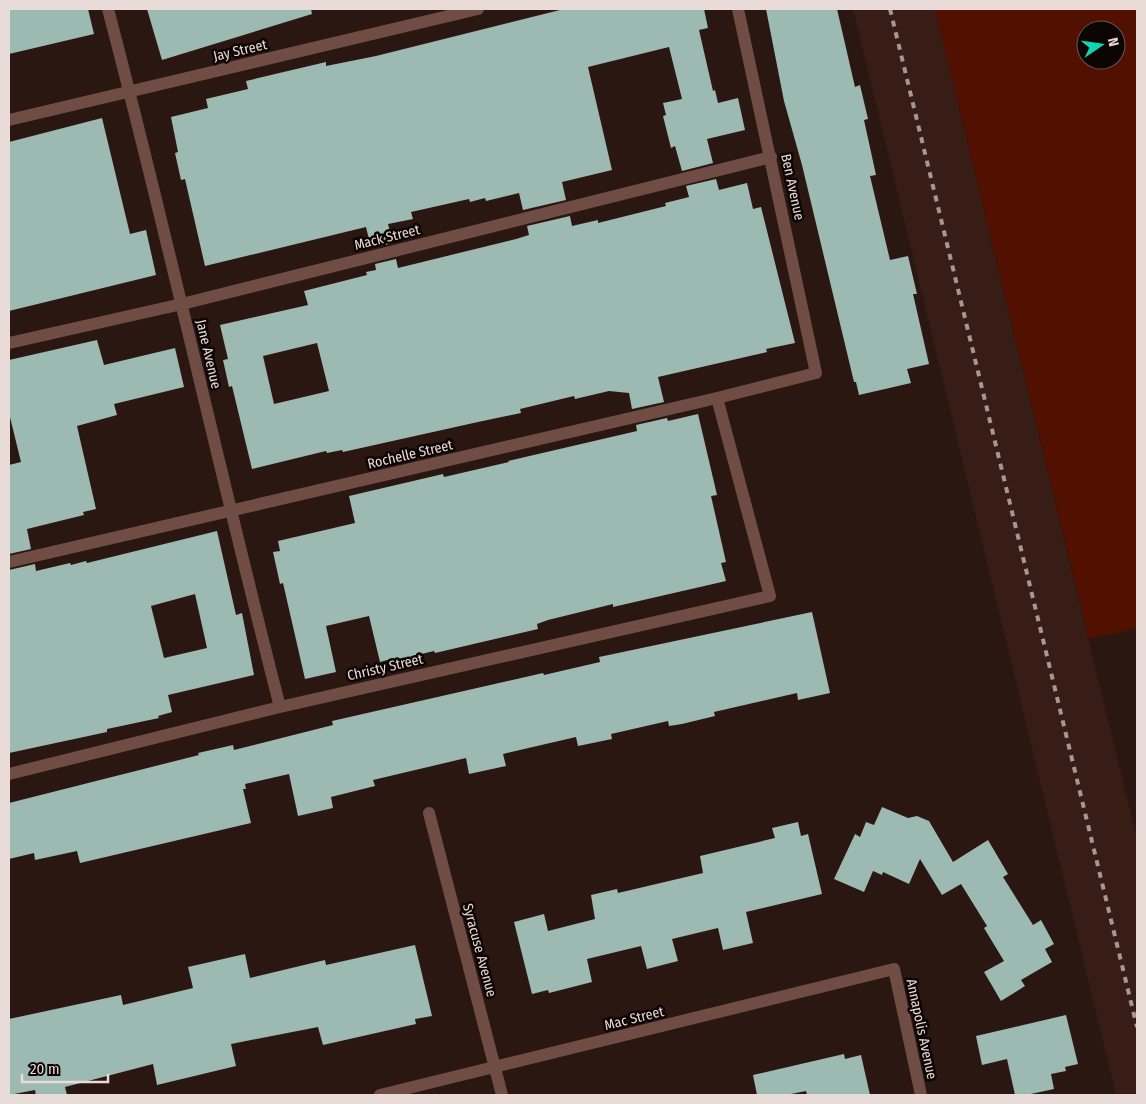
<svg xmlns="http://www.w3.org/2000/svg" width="1146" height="1104" font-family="'Fira Sans Condensed',sans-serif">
	<rect width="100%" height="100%" fill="#2b1711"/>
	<path fill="#371d15" d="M853 9H935L1137 839V1095H1116Z"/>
	<path fill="#521100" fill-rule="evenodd" d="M935 9H1137V628L1089 639ZM1086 30H1116V60H1086Z"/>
	<path fill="#9cbab1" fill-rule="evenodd" d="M9 9H88L94 34 9 54Z
		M147 9H311L312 14 162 60Z
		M564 9H704L708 28 699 30 713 91 715 90 718 103 738 98 745 130 707 139 713 163 682 171 675 146 671 148 663 116 666 115 663 103 682 99 669 47 588 67 612 170 562 182 566 200 523 210 519 193 486 201 485 198 470 202 469 199 411 212 413 219 388 224 393 243 371 248 366 227 205 266 185 179 181 180 175 153 178 152 171 117 208 108 206 99 248 89 246 81 326 62V66L376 56Z
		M766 9H837L855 87 860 85 868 119 864 120 876 175 870 176 890 260 908 256 917 294H913L929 364 907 369 911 383 859 395 856 382H854L802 165 784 101Z
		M102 118 130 234 146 230 156 275 9 311V142Z
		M716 179 719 190 747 183 753 209 761 207 795 343 766 349 767 352 658 377 664 402 632 409 629 393 609 391 575 399 574 396 520 409 521 413 478 422 343 452 342 450 327 453 326 451 252 469 232 386 229 387 223 360 228 359 220 325 308 305 304 291 367 275 366 272 376 270 375 264 396 259 398 268 516 239 529 235 527 226 570 216 572 226 598 220V223L666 206 665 203 689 197 686 186ZM317 343 329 391 274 404 263 356Z
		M97 340 104 365 175 348 184 387 114 404 117 415 77 426 96 509 83 512 84 515 27 529 31 549 9 554V465L21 462 9 413V360Z
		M698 414 717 495 711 496 726 562 721 563 726 581 613 607V604L548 620 537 624 538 629 435 653 434 651 392 661 391 659 380 662 369 616 326 626 336 672 305 679 283 583 280 584 273 552 280 551 278 541 355 523 349 496 443 474 444 477 509 462 508 461 637 431 636 425 667 418 668 421Z
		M217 531 236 615 242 613 254 675 168 695 172 712 158 716 159 718 107 729V732L9 753V570L35 564 36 571 70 563 71 565 86 561 87 563ZM195 594 207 648 164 658 151 606Z
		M812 612 830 693 798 700 797 693 714 712 715 716 682 724 669 726 668 721 611 734 612 739 578 746 576 737 503 754 506 766 469 774 466 758 373 780 375 786 331 797 333 808 298 816 289 774 245 784 246 789H243L251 823 80 863 77 851 35 860 34 853 9 859V803L199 755 198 753 233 745 234 750 333 725 332 721 543 673 544 675 600 662 599 657Z
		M882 807 908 818 917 816 929 821 953 862 988 840 1008 874 1003 877 1033 925 1041 920 1054 944 1045 949 1052 962 1021 980 1025 986 1001 1001 984 972 1004 961 984 928 987 926 961 884 942 895 920 859 909 884 883 872 882 875 873 871 864 892 834 879 855 834 860 837 866 822 874 825Z
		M798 822 801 836 808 834 822 894 746 912 753 943 723 950 718 928 672 939 678 961 647 969 641 946 587 959 592 982 549 993 548 990 532 994 514 922 544 914 548 931 595 919 591 895 617 889 618 893 703 873 700 856 775 838 772 828Z
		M415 945 432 1016 415 1019 416 1024 323 1045 318 1027 231 1044 236 1066 157 1085 153 1064 65 1087 67 1095H36L35 1090 9 1095V1019L121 995 123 1005 193 988 188 967 245 954 250 978 325 960 326 965Z
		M1066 1015 1078 1064 1065 1067 1066 1071 1051 1074 1054 1089 1026 1095H1015L1007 1059 982 1065 976 1036Z
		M844 1054 845 1059 861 1055 870 1095H807L806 1091 786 1095H757L753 1075Z"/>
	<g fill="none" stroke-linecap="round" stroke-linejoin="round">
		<path stroke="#6f4d44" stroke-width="12" d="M108 9C169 241 220 475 280 707
			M9 120 478 9
			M9 343 182 304 771 157
			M9 562 717 398 816 373 738 9
			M9 774 280 707 770 596 717 398
			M429 813 502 1095
			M380 1095 894 969 921 1095"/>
		<path stroke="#a79793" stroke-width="4" stroke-dasharray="6 6" stroke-linecap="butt" d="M890 9 1137 1027"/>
	</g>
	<g text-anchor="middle" stroke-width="5" stroke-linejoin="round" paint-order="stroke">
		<g font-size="14" fill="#e9dbd7" stroke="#0d0504">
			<text transform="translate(240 50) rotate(-13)" y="5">Jay Street</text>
			<text transform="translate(793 187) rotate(78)" y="5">Ben Avenue</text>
			<text transform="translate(387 237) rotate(-14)" y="5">Mack Street</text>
			<text transform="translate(209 354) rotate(77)" y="5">Jane Avenue</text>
			<text transform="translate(410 454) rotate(-13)" y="5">Rochelle Street</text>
			<text transform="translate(385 667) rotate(-13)" y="5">Christy Street</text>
			<text transform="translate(480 950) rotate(75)" y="5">Syracuse Avenue</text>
			<text transform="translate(634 1018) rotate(-14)" y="5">Mac Street</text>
			<text transform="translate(922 1029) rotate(78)" y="5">Annapolis Avenue</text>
		</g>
	</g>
	<rect width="1146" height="1104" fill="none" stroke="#e9dbd7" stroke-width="20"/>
	<g transform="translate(1101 45) rotate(77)"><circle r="24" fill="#0d0504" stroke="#655b58"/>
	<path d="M0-4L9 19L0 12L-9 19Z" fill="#10d5b4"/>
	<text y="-8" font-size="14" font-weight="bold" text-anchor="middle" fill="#e9dbd7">N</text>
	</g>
	<path d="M22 1074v8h86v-8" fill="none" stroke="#e9dbd7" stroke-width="2.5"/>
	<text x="30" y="1074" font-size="15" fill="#e9dbd7" stroke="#0d0504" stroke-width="4" paint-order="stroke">20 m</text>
</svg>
